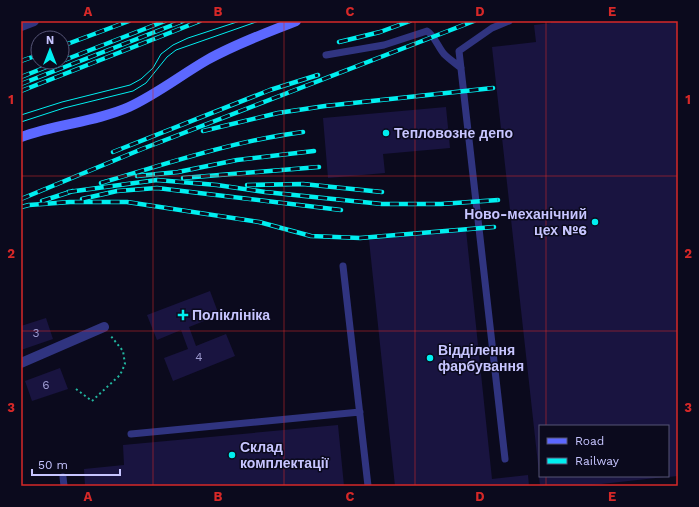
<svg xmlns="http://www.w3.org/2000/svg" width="699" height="507" font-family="'Work Sans',sans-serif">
	<rect width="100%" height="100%" fill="#0b0a1d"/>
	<path fill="#191440" d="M551 21H678V476L668 477V426H540V473H539L492 47 536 42 534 25 551 23Z
		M446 107 450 148 383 154 385 173 328 178 323 118Z
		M466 230 492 479 528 475 529 486H395L369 240Z
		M210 291 219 315 189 327 196 346 226 334 235 356 173 381 164 358 188 349 181 330 157 340 147 315Z
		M46 318 53 339 21 350V326Z
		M60 368 68 389 32 401 25 381Z
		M338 425 344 486H85L84 469 124 465 123 445Z
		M539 476H665V477L583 486H540Z"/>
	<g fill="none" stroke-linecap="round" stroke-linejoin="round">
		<path stroke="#22b7a0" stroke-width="2" stroke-dasharray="2 3" stroke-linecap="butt" d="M76 389 92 401 120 375 125 364 123 351 110 335"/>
		<path stroke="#303480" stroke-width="7" d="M326 55 384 45 427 31C434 35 438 47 444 54 449 59 455 63 461 68
			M343 266 368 486
			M131 434 360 412
			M505 459 459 51 492 28 509 21
			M63 477 64 486"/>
		<path stroke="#303480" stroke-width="10" d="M21 26 34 21
			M21 363 104 327"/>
		<path stroke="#5c68ff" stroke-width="10" d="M21 137C56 124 95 122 129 107 157 94 181 75 207 60 235 44 266 33 296 21"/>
		<path stroke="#00eff0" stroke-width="1" d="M21 115 62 102 130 85 141 79 153 68 161 54 173 45 188 38 240 21
			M21 122 64 108 133 91 146 83 167 57 176 50 259 21"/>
		<g stroke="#00eff0" stroke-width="4.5">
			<path id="rail" d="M339 42 380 32 410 21
				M62 46 129 21
				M21 61 38 55
				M62 61 165 21
				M21 77 59 62
				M21 84 183 21
				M21 91 200 21
				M203 131 278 113 325 106 493 88
				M113 152 270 90 318 75
				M137 176 178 172 237 160 314 151
				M183 178 319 167
				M101 183C168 163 234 141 303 132
				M247 185 303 184 382 192
				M68 192 157 180 217 185 265 192 382 204H441L498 200
				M21 199 142 149 474 21
				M82 199 117 191 157 188 341 210
				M42 201 73 191
				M21 207 29 205 70 202H127L259 222 311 236 360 238 494 227"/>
		</g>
		<use href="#rail" stroke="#0b0a1d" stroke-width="3" stroke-dasharray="9" stroke-linecap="butt"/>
	</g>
	<path fill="none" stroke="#d62828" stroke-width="1" stroke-opacity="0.55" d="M153 21V486M284 21V486M415 21V486M546 21V426M21 176H678M21 331H678M546 476V486"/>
	<g fill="#00eff0" stroke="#0b0a1d" stroke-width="1.5">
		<circle cx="386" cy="133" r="4"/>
		<circle cx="595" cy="222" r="4"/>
		<path d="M181 309h4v4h4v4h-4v4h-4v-4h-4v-4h4z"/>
		<circle cx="430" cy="358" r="4"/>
		<circle cx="232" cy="455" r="4"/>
	</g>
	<g text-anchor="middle" stroke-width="3" stroke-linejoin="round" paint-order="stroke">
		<g font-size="12" fill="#9c99cf">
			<text x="36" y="337">3</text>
			<text x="199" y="361">4</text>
			<text x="46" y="389">6</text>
		</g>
		<g font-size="14" font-weight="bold" fill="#c7c5ff" stroke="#0b0a1d" text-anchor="start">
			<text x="394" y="138">Тепловозне депо</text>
			<text x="587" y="219" text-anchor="end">Ново-механічний<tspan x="587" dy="16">цех №6</tspan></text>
			<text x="192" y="320">Поліклініка</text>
			<text x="438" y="355">Відділення<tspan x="438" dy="16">фарбування</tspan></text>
			<text x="240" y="452">Склад<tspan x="240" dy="16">комплектації</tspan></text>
		</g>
	</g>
	<rect width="699" height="507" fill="none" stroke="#0b0a1d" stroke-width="44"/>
	<rect x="539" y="425" width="130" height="52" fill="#0b0a1d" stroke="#565577"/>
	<rect x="547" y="438" width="20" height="6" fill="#5c68ff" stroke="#565577"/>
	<text x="575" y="445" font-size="12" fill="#c7c5ff">Road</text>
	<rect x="547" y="458" width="20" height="6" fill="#00eff0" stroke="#565577"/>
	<text x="575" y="465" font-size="12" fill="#c7c5ff">Railway</text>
	<g transform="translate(50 50)"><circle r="19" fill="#0b0a1d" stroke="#565577"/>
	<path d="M0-3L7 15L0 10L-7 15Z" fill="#00eff0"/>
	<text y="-6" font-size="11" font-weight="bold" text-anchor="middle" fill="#c7c5ff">N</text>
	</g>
	<path d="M32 469v6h88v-6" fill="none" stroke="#c7c5ff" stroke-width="2"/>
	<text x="38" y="469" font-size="12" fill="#c7c5ff" stroke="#0b0a1d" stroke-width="3" paint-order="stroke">50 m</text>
	<rect x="22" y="22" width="655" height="463" fill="none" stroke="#d62828" stroke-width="1.5"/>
	<g font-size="13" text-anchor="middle" font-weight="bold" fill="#d62828">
		<text x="88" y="16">A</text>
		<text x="218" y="16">B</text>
		<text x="350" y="16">C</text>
		<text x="480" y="16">D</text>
		<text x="612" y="16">E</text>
		<text x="11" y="104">1</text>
		<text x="688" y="104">1</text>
		<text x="11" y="258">2</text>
		<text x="688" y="258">2</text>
		<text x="11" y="412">3</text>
		<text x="688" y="412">3</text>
		<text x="88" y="501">A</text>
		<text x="218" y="501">B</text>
		<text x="350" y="501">C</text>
		<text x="480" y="501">D</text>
		<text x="612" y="501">E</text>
	</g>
</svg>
